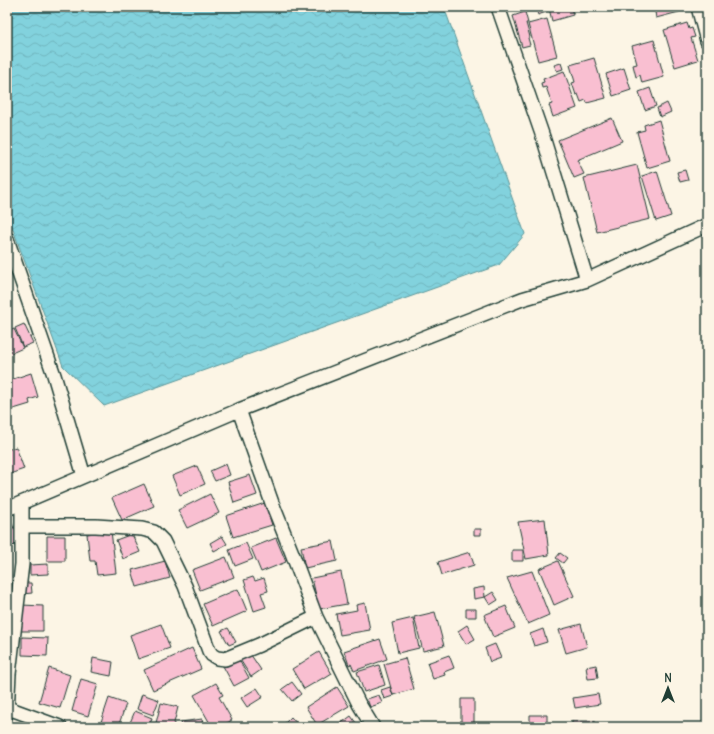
<svg xmlns="http://www.w3.org/2000/svg" width="714" height="734" font-family="Delius,sans-serif">
	<defs>
		<pattern id="water-waves" width="16" height="10" patternUnits="userSpaceOnUse"><rect width="16" height="10" fill="#82d2dd"/><path d="M0 5q4-4 8 0t8 0" fill="none" stroke="#70b5be"/></pattern>
	</defs>
	<rect width="100%" height="100%" fill="#fcf5e5"/>
	<filter id="ink" filterUnits="userSpaceOnUse"><feTurbulence type="fractalNoise" baseFrequency=".025" numOctaves="2"/><feDisplacementMap in="SourceGraphic" scale="8" xChannelSelector="R" yChannelSelector="G"/><feConvolveMatrix kernelMatrix="1 2 1 2 8 2 1 2 1" color-interpolation-filters="sRGB"/></filter>
	<g filter="url(#ink)">
		<path fill="url(#water-waves)" stroke="#5a9699" d="M7 7H444L525 234 499 265 104 406 63 366 7 213Z"/>
		<path fill="#f9bfd1" stroke="#1f3d34" d="M535 7H544L546 12 538 15Z
			M554 7H571L573 15 552 21 549 8Z
			M657 7H678L679 12 656 18 655 12 658 11Z
			M525 12 528 23H526L530 37 528 38 530 45 522 47 513 16Z
			M547 19 557 56 538 61 528 24Z
			M687 23 689 29 692 28 695 37 691 38 698 60 675 67 664 30Z
			M654 40 664 77 642 83 640 75 636 77 633 65 637 64 632 46Z
			M594 58 606 98 587 103 586 100 581 102 578 94 576 95 572 83 575 82 570 65Z
			M561 63 563 69 557 71 554 65Z
			M624 68 631 90 613 96 606 74Z
			M564 71 577 108 553 117 549 105 552 104 546 87 542 88 541 83 544 82 543 79Z
			M650 88 656 106 645 110 639 92Z
			M667 103 671 112 660 117 657 108Z
			M612 118 622 141 577 160 584 174 574 178 558 140Z
			M659 120 670 161 647 168 637 132 645 130 644 125Z
			M637 165 650 219 597 232 584 178Z
			M685 170 688 180 680 182 677 172Z
			M657 171 671 216 656 221 642 176Z
			M24 324 33 343 23 347 15 328Z
			M14 329 23 348 7 355V332Z
			M31 373 38 397 29 400 30 404 7 411V381Z
			M16 447 24 469 7 475V450Z
			M226 464 230 475 215 481 210 471Z
			M197 466 205 484 180 495 172 476Z
			M250 475 257 495 234 503 228 482Z
			M144 484 154 506 122 520 112 498Z
			M210 494 219 513 187 528 178 510Z
			M265 503 272 525 233 537 226 516Z
			M10 519 20 543 7 548V520Z
			M545 519 549 555 526 559 518 522Z
			M474 529H481V535H474Z
			M111 531 116 573 97 575 95 561H90L87 534Z
			M132 534 140 552 123 559 116 540Z
			M47 536H65V561H47Z
			M222 536 227 544 214 551 210 543Z
			M276 538 286 562 261 572 251 548Z
			M333 541 337 561 305 568 301 547Z
			M246 543 253 559 235 566 229 550Z
			M512 550H523V561H512Z
			M470 552 474 565 442 575 438 562Z
			M560 553 567 558 563 563 556 558Z
			M226 557 234 577 200 590 192 570Z
			M165 561 170 578 137 587 132 570Z
			M558 561 574 596 554 605 539 569Z
			M48 564V574L30 575V565Z
			M532 571 549 615 528 624 507 578Z
			M341 572 347 604 319 609 312 578Z
			M253 577 255 581 264 578 268 591 261 593 266 607 254 611 244 580Z
			M23 583H31L32 593 23 594Z
			M484 587 485 597 474 599 473 589Z
			M238 589 247 611 213 626 203 604Z
			M493 592 498 600 490 605 485 597Z
			M365 603 370 630 340 635 336 614 357 610 356 605Z
			M22 605 43 606V631H21Z
			M506 606 515 628 493 637 484 615Z
			M466 609H476V617H466Z
			M435 612 444 646 423 651 414 617Z
			M413 618 419 648 398 653 392 623Z
			M161 624 170 648 138 659 130 635Z
			M581 624 587 647 566 653 559 630Z
			M467 625 475 639 466 644 458 631Z
			M228 628 236 642 229 645 221 631Z
			M543 629 547 642 534 646 530 634Z
			M22 637 48 638 47 656 22 655Z
			M380 639 387 659 354 671 351 664 349 665 344 651Z
			M495 644 501 658 490 662 485 648Z
			M192 648 201 669 153 690 144 670Z
			M249 652 261 670 251 677 239 658Z
			M319 652 332 674 324 679 323 678 304 689 292 669Z
			M449 655 454 668 444 672 445 675 433 679 427 663Z
			M93 658 113 662 111 676 91 672Z
			M238 658 249 678 234 686 223 666Z
			M405 658 414 689 393 695 384 664Z
			M379 665 385 685 364 692 357 672Z
			M596 665 598 678 588 679 586 667Z
			M49 668 70 675 60 708 39 702Z
			M81 679 98 684 88 716 72 711Z
			M292 682 301 694 292 701 282 689Z
			M216 683 223 695 219 697 232 720 220 727H212L194 695Z
			M337 687 349 706 317 725 306 707Z
			M390 687 393 696 384 699 381 690Z
			M257 688 263 697 247 707 241 698Z
			M142 694 159 700 153 715 137 709Z
			M598 694 600 704 575 708 573 698Z
			M379 695 382 703 370 707 367 699Z
			M109 698 126 704 118 727 101 722Z
			M461 699H474V725H461Z
			M161 703 178 707 173 727H155Z
			M135 711 152 718 149 727H132L129 725Z
			M530 715H547V727H530Z
			M351 716 359 727H336Z
			M291 717 300 727H289L285 723Z
			M202 719 203 727H182L181 722Z
			M572 721H595V727H572Z
			M422 724H442V727H422Z"/>
		<g fill="none" stroke-linecap="round" stroke-linejoin="round">
			<g stroke="#1f3d34" stroke-width="16">
				<path id="minor" d="M498 7 543 137 587 280
					M698 7 707 41
					M7 239 54 375 84 476
					M239 410 272 503 292 553 316 617 359 704 373 727
					M7 509 239 410 522 299 587 280 707 225
					M22 526H96L142 529 154 532 163 541 185 586 209 651 212 655 217 658 225 659 259 645 316 617
					M8 708 60 727
					M7 713 9 674 22 564V503"/>
			</g>
			<use href="#minor" stroke="#fcf5e5" stroke-width="13"/>
		</g>
	</g>
	<rect width="714" height="734" fill="none" stroke="#fcf5e5" stroke-width="24"/>
	<rect x="12" y="12" width="690" height="710" fill="none" stroke="#1f3d34" stroke-width="1.5" filter="url(#ink)"/>
	<g transform="translate(668 688)" stroke="#fcf5e5" stroke-width="3" paint-order="stroke">
	<path d="M0-3L7 15L0 10L-7 15Z" fill="#1f3d34"/>
	<text y="-6" font-size="11" font-weight="bold" text-anchor="middle" fill="#1f3d34">N</text>
	</g>
</svg>
